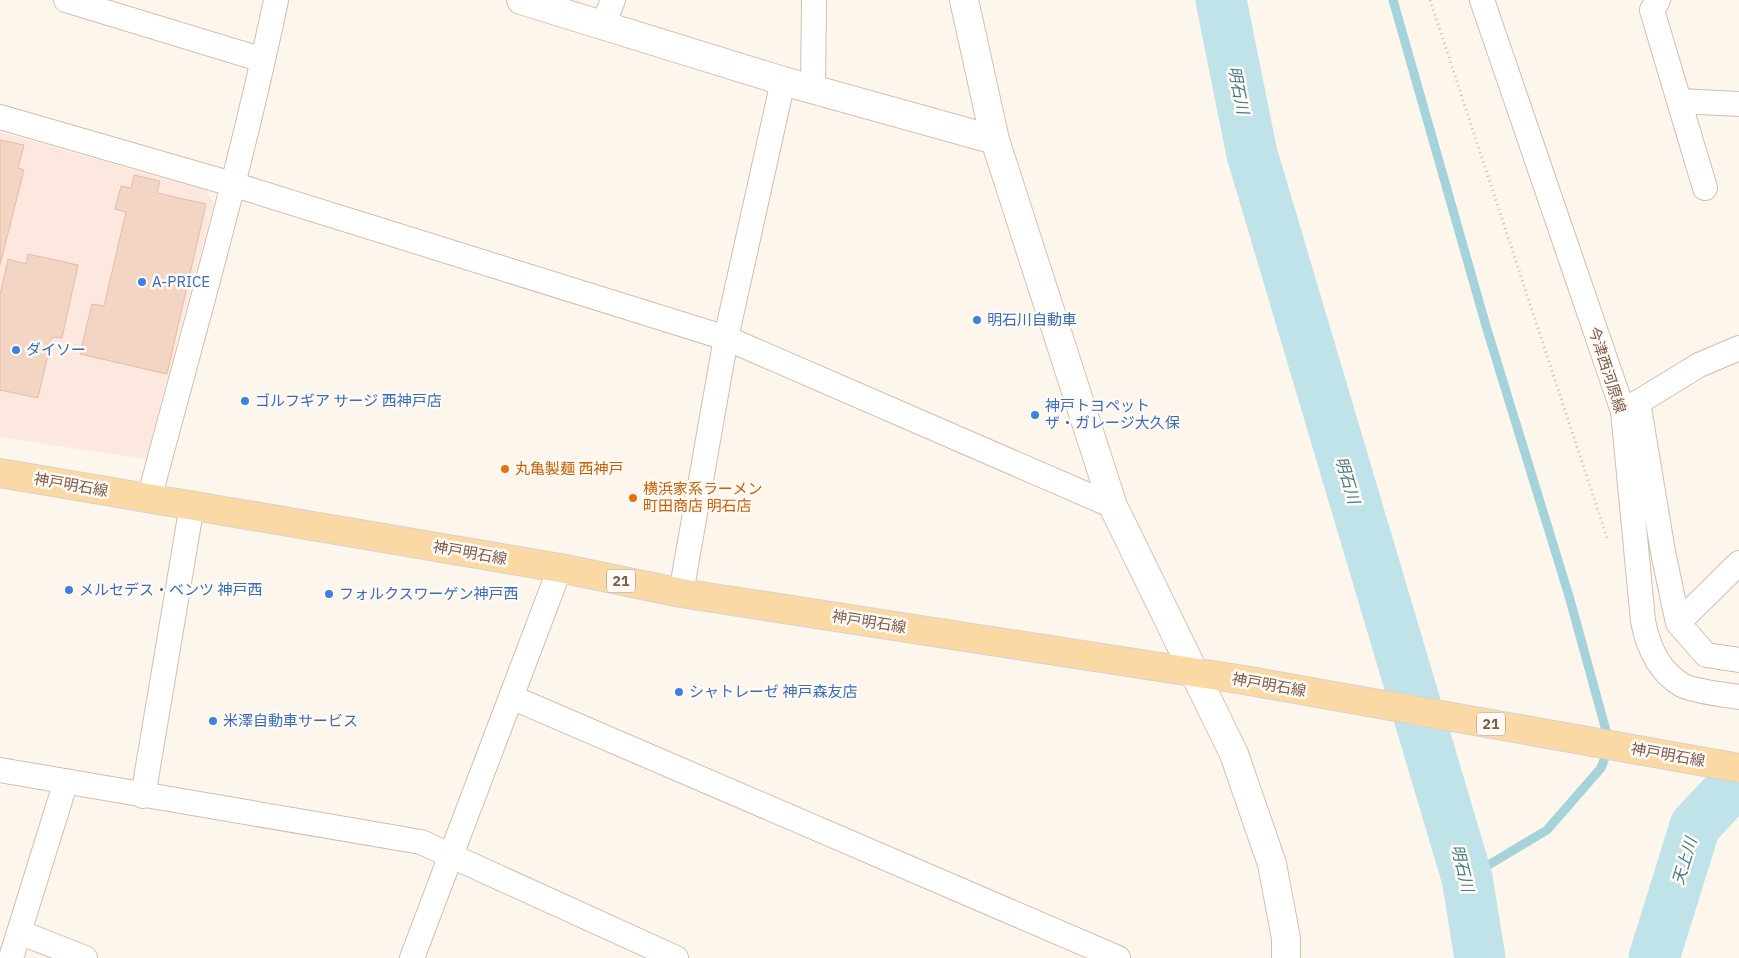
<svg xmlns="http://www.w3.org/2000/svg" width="1739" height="958" font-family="'IBM Plex Sans','Noto Sans JP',sans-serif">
	<rect width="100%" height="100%" fill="#fdf6ec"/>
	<path fill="#fde8e0" d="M0 132 206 190 214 203 146 459 0 437Z"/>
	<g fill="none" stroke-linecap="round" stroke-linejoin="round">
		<path stroke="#a5d3da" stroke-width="9" d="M1393 0 1486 326 1569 596 1610 745 1601 768 1547 830 1467 878"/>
		<path stroke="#bfe3e8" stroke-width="51" d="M1221 0 1252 154 1467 878 1480 958
			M1654 958 1695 826 1739 779"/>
	</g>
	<path fill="#f3d5c3" stroke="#e6bba3" d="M0 140 24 145 18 168 24 170 0 265Z
		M134 175 160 181 157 193 206 204 167 374 80 354 92 304 104 306 126 212 115 209 121 186 131 188Z
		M28 254 78 265 62 338 52 337 38 398 0 390V295L8 259 26 264Z"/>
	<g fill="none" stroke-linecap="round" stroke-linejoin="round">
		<g stroke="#d1beb0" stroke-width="26">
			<path id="street" d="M66 0 263 60
				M1482 0 1623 411 1643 621C1648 647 1658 671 1682 685 1692 691 1726 695 1739 697
				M1658 0 1652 10 1679 101 1739 104
				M603 25 613 0
				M813 89 814 0
				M1679 101 1705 188
				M0 117 232 184 726 338 1113 506
				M1638 402 1663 552 1678 623 1706 655 1739 660
				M1624 411 1699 365 1739 348
				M149 499C193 333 241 168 276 0
				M681 593 726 338 783 81
				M1678 623 1739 563
				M511 697 1118 958
				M0 770 421 842 676 958
				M143 796 192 505
				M19 932 85 958
				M11 958 66 781
				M412 958 560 568"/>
		</g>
		<g stroke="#d6c0b0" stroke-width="30">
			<path id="secondary" d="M521 0 783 81 995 140
				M964 0 995 140 1113 506 1234 754 1272 864 1286 938V958"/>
		</g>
		<g stroke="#dad1cd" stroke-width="30">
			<path id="primary" d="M0 473 560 568 681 593 1244 680 1739 768"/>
		</g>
		<path stroke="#d9b8a5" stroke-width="3" stroke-dasharray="1 4" stroke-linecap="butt" d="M1430 0 1607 538"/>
		<use href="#street" stroke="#fff" stroke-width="24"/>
		<use href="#secondary" stroke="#fff" stroke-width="28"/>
		<use href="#primary" stroke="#fbd9a5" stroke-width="28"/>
	</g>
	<g fill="#3f7fe0" stroke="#fffaf3" stroke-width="2">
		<circle cx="142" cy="282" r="5"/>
		<circle cx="977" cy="320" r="5"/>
		<circle cx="16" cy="350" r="5"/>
		<circle cx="245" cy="401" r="5"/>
		<circle cx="1035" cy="415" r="5"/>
		<circle cx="69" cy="590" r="5"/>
		<circle cx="329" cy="594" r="5"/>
		<circle cx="679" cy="692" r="5"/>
		<circle cx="213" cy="721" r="5"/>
	</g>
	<g fill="#e8710a" stroke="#fffaf3" stroke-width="2">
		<circle cx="505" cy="469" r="5"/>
		<circle cx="633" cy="498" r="5"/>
	</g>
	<g text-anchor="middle" stroke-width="5" stroke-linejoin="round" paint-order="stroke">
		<g fill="#fffaf3" stroke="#a28b7f" stroke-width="1">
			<rect x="607" y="569.5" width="28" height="23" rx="4"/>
			<rect x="1477" y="712.5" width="28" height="23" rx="4"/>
		</g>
		<g font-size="14" font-weight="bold" fill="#7a5c4d">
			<text x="621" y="586">21</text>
			<text x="1491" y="729">21</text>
		</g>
		<g font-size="15" fill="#366cbe" stroke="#fffaf3" text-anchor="start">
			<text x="152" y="287">A-PRICE</text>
			<text x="987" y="325">明石川自動車</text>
			<text x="26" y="355">ダイソー</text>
			<text x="255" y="406">ゴルフギア サージ 西神戸店</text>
			<text x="1045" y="411">神戸トヨペット<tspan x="1045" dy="17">ザ・ガレージ大久保</tspan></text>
			<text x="79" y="595">メルセデス・ベンツ 神戸西</text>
			<text x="339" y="599">フォルクスワーゲン神戸西</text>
			<text x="689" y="697">シャトレーゼ 神戸森友店</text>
			<text x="223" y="726">米澤自動車サービス</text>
		</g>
		<g font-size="15" fill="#7a5c4d" stroke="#fffaf3">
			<text transform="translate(1607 370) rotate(72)" y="5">今津西河原線</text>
			<text transform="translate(71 485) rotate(10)" y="5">神戸明石線</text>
			<text transform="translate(470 553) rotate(10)" y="5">神戸明石線</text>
			<text transform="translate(869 622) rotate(9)" y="5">神戸明石線</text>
			<text transform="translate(1269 685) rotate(10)" y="5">神戸明石線</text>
			<text transform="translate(1668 755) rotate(10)" y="5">神戸明石線</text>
		</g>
		<g font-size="15" fill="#c56008" stroke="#fffaf3" text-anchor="start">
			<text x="515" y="474">丸亀製麺 西神戸</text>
			<text x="643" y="494">横浜家系ラーメン<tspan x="643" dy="17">町田商店 明石店</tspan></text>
		</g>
		<g font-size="16" font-style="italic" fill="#437c86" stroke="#fffaf3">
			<text transform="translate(1239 90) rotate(79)" y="6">明石川</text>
			<text transform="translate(1348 480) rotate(73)" y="6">明石川</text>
			<text transform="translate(1684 861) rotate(-73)" y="6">天上川</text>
			<text transform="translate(1463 868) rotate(76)" y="6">明石川</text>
		</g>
	</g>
</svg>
